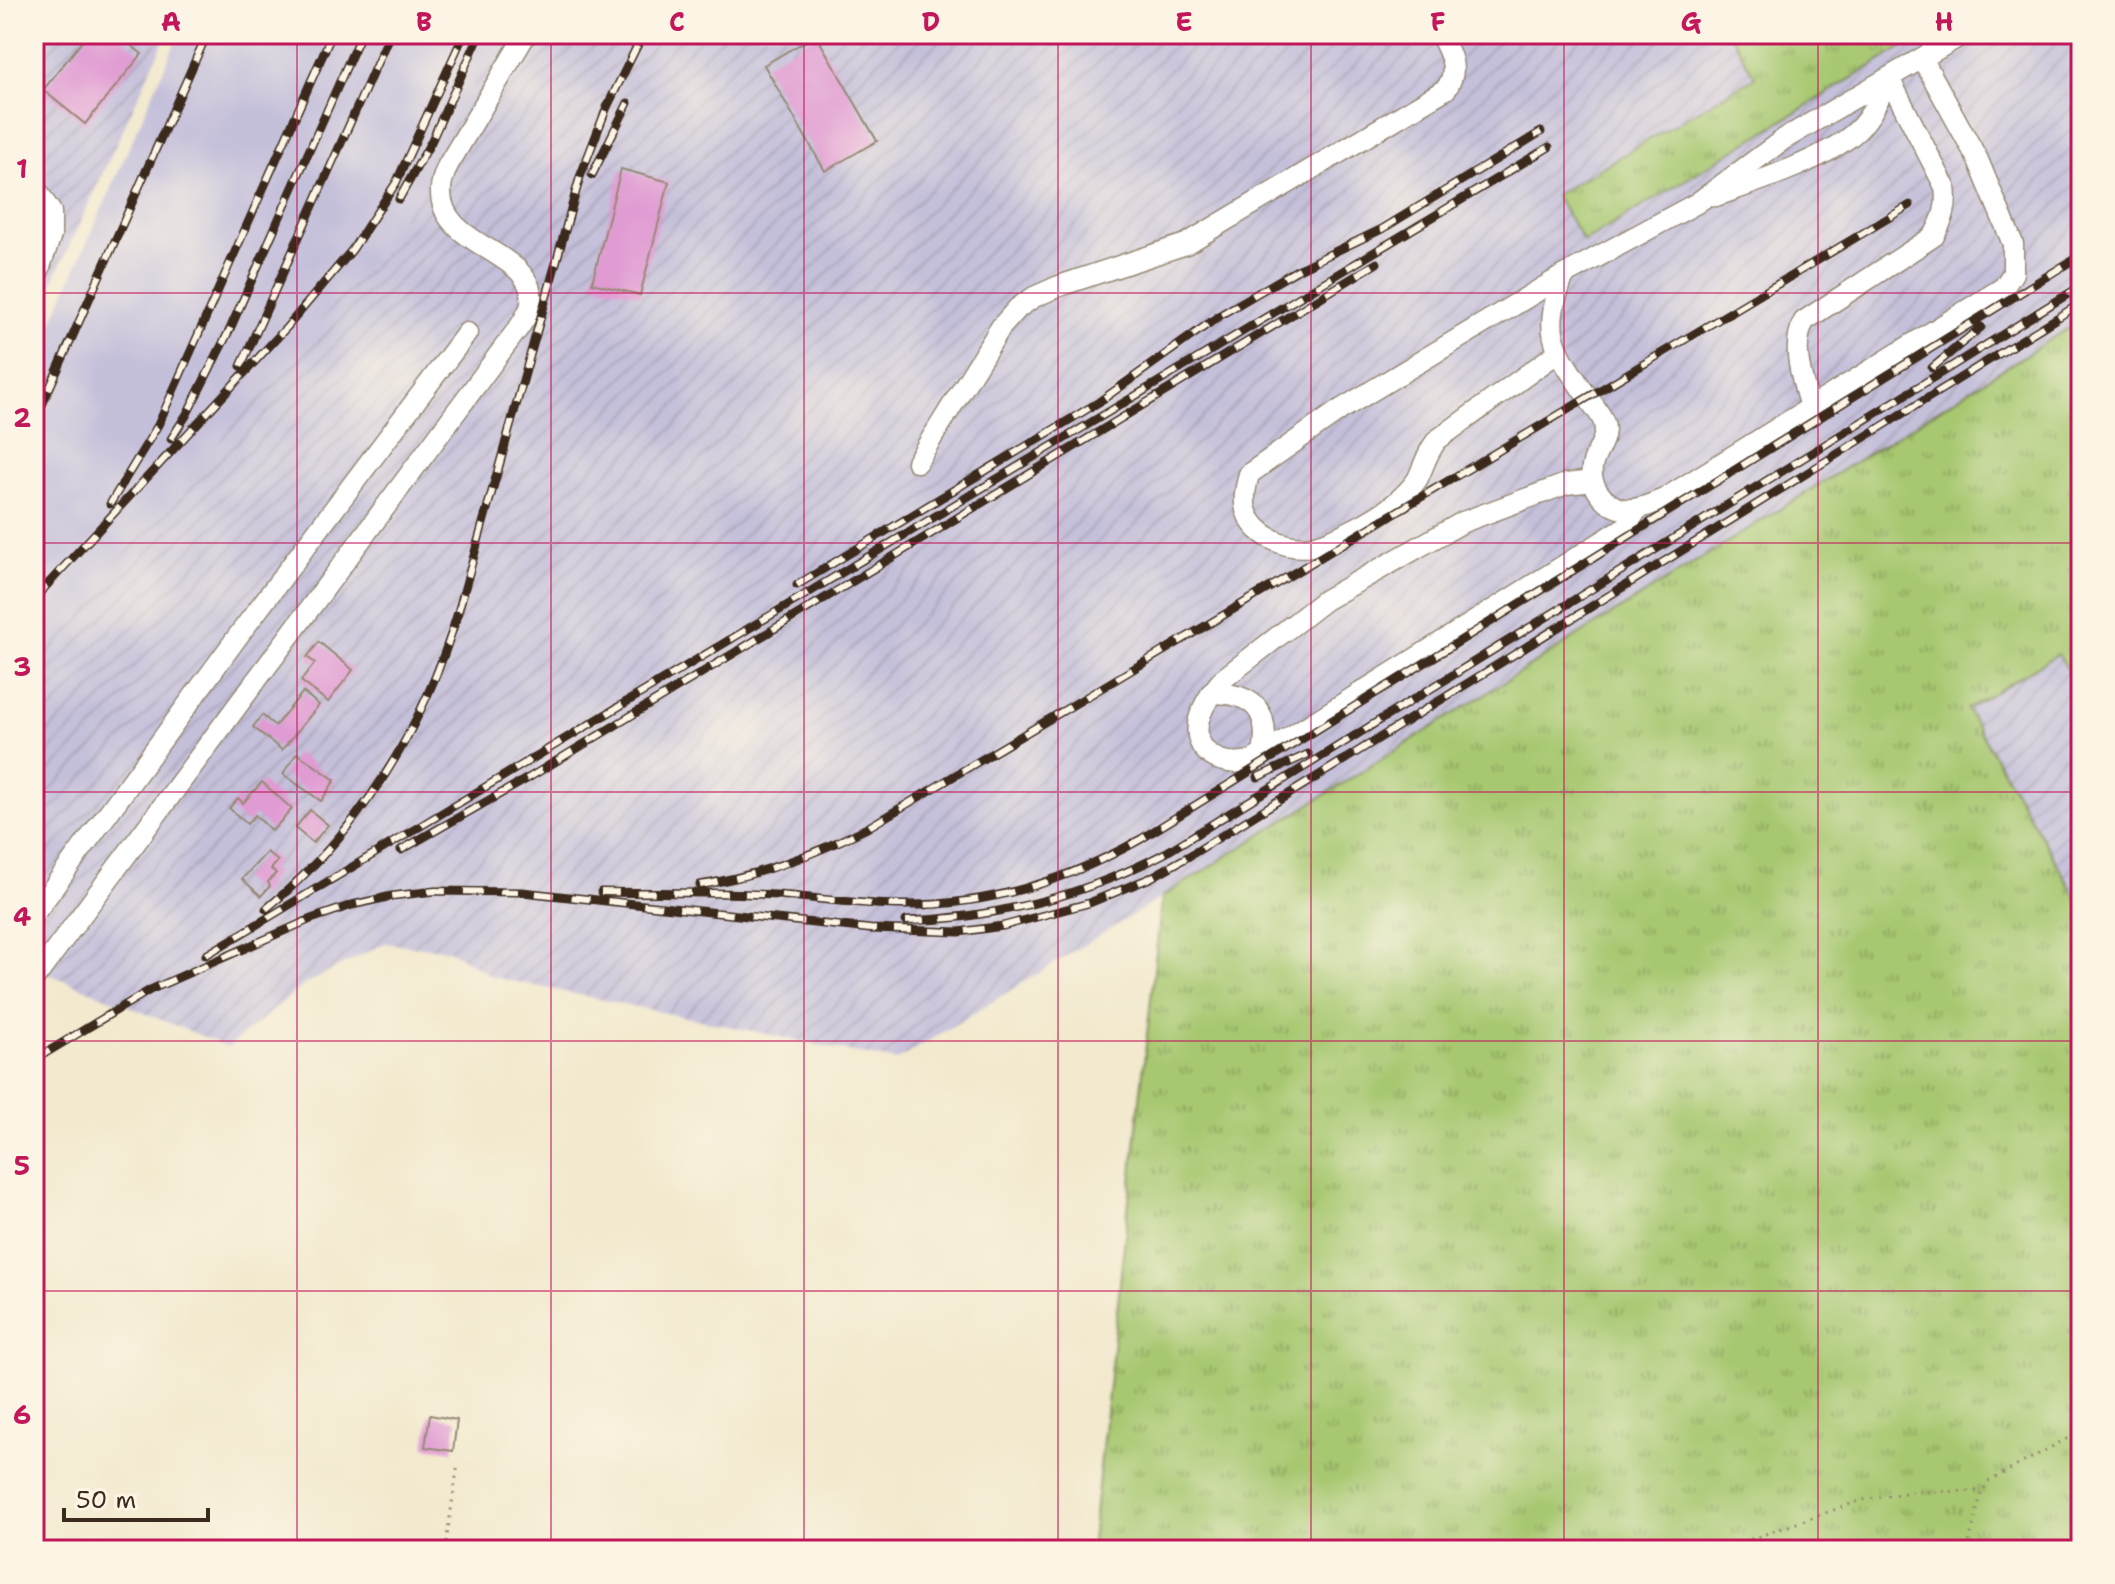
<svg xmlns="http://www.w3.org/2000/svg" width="2115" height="1584" font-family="'Shantell Sans',sans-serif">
	<defs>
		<pattern id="industrial-furrows" width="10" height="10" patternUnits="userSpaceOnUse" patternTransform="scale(2)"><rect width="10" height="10" fill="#c5c0da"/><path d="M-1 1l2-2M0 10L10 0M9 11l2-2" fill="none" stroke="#aaa5bb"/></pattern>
		<pattern id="grass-tufts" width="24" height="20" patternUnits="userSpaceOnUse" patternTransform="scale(2)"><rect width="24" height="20" fill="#a7c871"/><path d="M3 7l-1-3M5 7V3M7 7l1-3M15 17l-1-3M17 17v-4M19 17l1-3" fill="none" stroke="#89a35c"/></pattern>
	</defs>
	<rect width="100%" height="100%" fill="#fcf5e5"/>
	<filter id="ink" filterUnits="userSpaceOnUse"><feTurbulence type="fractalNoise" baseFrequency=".0125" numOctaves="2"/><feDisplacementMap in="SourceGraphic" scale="16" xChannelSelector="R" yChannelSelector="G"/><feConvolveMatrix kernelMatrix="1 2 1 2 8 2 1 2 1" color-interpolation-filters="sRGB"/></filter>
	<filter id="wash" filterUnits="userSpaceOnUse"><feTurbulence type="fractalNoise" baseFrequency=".006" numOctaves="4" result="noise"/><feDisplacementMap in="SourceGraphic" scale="32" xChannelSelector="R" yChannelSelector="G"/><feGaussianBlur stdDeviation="1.8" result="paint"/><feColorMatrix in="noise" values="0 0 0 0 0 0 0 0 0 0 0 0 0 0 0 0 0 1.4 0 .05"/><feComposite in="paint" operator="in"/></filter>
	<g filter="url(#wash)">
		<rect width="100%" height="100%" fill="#f2e9ce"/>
		<path fill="url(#industrial-furrows)" d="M34 34H167L34 322Z
			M276 34H2081V320L1162 897 896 1061 493 977 449 950 385 943 305 984 228 1047 34 968V573Z
			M2059 654 2081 690V905L1967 709Z"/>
		<path fill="#c5c0da" d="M179 34H502L395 231 34 664V363Z"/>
		<path fill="url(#grass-tufts)" stroke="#717948" stroke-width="2" d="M1730 34H1924L1584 242 1555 195 1755 77Z
			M2081 320V690L2058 654 1967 709 2081 905V1550H1091L1162 897Z"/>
		<g id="blocks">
			<path fill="#e09bd3" d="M88 34H117L142 54 85 124 43 90Z
				M816 35 877 141 825 171 764 65Z
				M621 169 669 182 640 295 592 283Z
				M319 642 353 670 328 702 301 681 315 663 307 657Z
				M303 692 319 705 282 750 253 727 262 715 275 726Z
				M297 753 335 780 321 801 283 774Z
				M262 782 292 809 272 831 255 815 247 824 229 808 238 798 243 803Z
				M310 810 328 825 313 843 295 828Z
				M267 852 278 861 271 869 276 873 268 882 270 886 261 896 242 879Z
				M430 1415 457 1420 453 1451 425 1447Z"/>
		</g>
	</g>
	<g filter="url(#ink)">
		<use href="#blocks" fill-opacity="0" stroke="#968a76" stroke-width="2"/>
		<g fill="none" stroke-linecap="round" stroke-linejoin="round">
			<g stroke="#968a76" stroke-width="23">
				<path id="minor" d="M34 186 51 212V235L34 284
					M1716 196C1756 182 1819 162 1852 135 1870 121 1879 98 1889 78
					M1564 275C1542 331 1552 345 1584 392 1590 402 1601 413 1604 423 1608 438 1597 449 1593 463 1587 483 1603 505 1623 509 1637 511 1652 504 1664 499L2004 287 2013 273V244L1978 160 1922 58
					M1557 353 1437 440C1427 453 1425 463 1418 478 1413 487 1401 498 1393 505 1377 518 1331 543 1311 546 1286 550 1254 536 1246 510 1243 498 1246 486 1249 474L1340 410 1564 275 1697 203 1784 139 1963 34
					M1810 408C1803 380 1790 349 1804 321L1934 236C1943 219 1948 207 1945 187L1889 78
					M917 462 1001 327 1018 308 1034 297 1059 286 1186 244 1446 89C1460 70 1450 53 1440 34
					M1593 481 1566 484 1463 522 1325 600 1223 679C1212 692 1204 703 1199 719 1190 754 1224 769 1253 760L1627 526 1638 508
					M1211 693C1254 693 1271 711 1263 754
					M34 914 241 632 467 333
					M34 979 520 326C524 320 530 311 531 304 538 250 438 249 441 189 441 181 445 172 448 165L526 34"/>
			</g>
			<path stroke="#968a76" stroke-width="3" stroke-dasharray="2 6" stroke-linecap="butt" d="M445 1550 458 1464
				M1720 1550 1862 1500 1911 1492 1982 1491
				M1967 1550 1982 1491 1989 1481 2081 1431"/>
			<use href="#minor" stroke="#fff" stroke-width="20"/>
			<g stroke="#3b2a1e" stroke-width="9">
				<path id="rail" d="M592 175 628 103
					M399 199 431 142 480 34
					M241 366 390 34
					M1932 368 1981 327
					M34 423 207 34
					M171 439 187 414 230 329 361 34
					M110 504 158 425 332 34
					M797 585 1099 402 1222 314 1297 270 1382 229 1541 132
					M34 599 287 327 352 250 396 183 464 34
					M1258 777 1308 754
					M401 850 530 777 1377 263
					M700 885C759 876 813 855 867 828L1910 205
					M601 892C659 893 718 892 777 895 817 898 858 904 898 905 985 907 1065 882 1141 839L2081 255
					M266 909C362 830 424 728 459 609L580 177 607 107 643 34
					M906 921C998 918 1086 895 1167 852L2081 286
					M206 955 1549 147
					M34 1060 150 990 311 919 352 905 392 896 435 891 522 892 870 929 959 932 1003 926 1089 903 1150 878 1189 856 2081 303"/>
			</g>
			<use href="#rail" stroke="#fcf5e5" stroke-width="6" stroke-dasharray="18" stroke-linecap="butt"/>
		</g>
	</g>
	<path fill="none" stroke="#c2185b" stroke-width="2" stroke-opacity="0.55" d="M297 34V1550M551 34V1550M804 34V1550M1058 34V1550M1311 34V1550M1564 34V1550M1818 34V1550M34 293H2081M34 543H2081M34 792H2081M34 1041H2081M34 1291H2081"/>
	<rect width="2115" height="1584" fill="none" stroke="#fcf5e5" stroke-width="88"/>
	<path d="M64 1508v12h144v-12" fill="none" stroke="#3b2a1e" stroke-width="4"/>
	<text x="76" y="1508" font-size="24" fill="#3b2a1e" stroke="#fcf5e5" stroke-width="6" paint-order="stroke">50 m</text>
	<rect x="44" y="44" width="2027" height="1496" fill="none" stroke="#c2185b" stroke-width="3"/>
	<g font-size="26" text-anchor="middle" font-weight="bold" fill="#c2185b">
		<text x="171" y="31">A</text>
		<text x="424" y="31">B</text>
		<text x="677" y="31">C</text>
		<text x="931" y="31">D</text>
		<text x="1184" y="31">E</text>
		<text x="1438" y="31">F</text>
		<text x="1691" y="31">G</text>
		<text x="1944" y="31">H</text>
		<text x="22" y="178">1</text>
		<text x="22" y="427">2</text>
		<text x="22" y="676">3</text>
		<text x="22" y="926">4</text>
		<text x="22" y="1175">5</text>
		<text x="22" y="1424">6</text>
	</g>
</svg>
